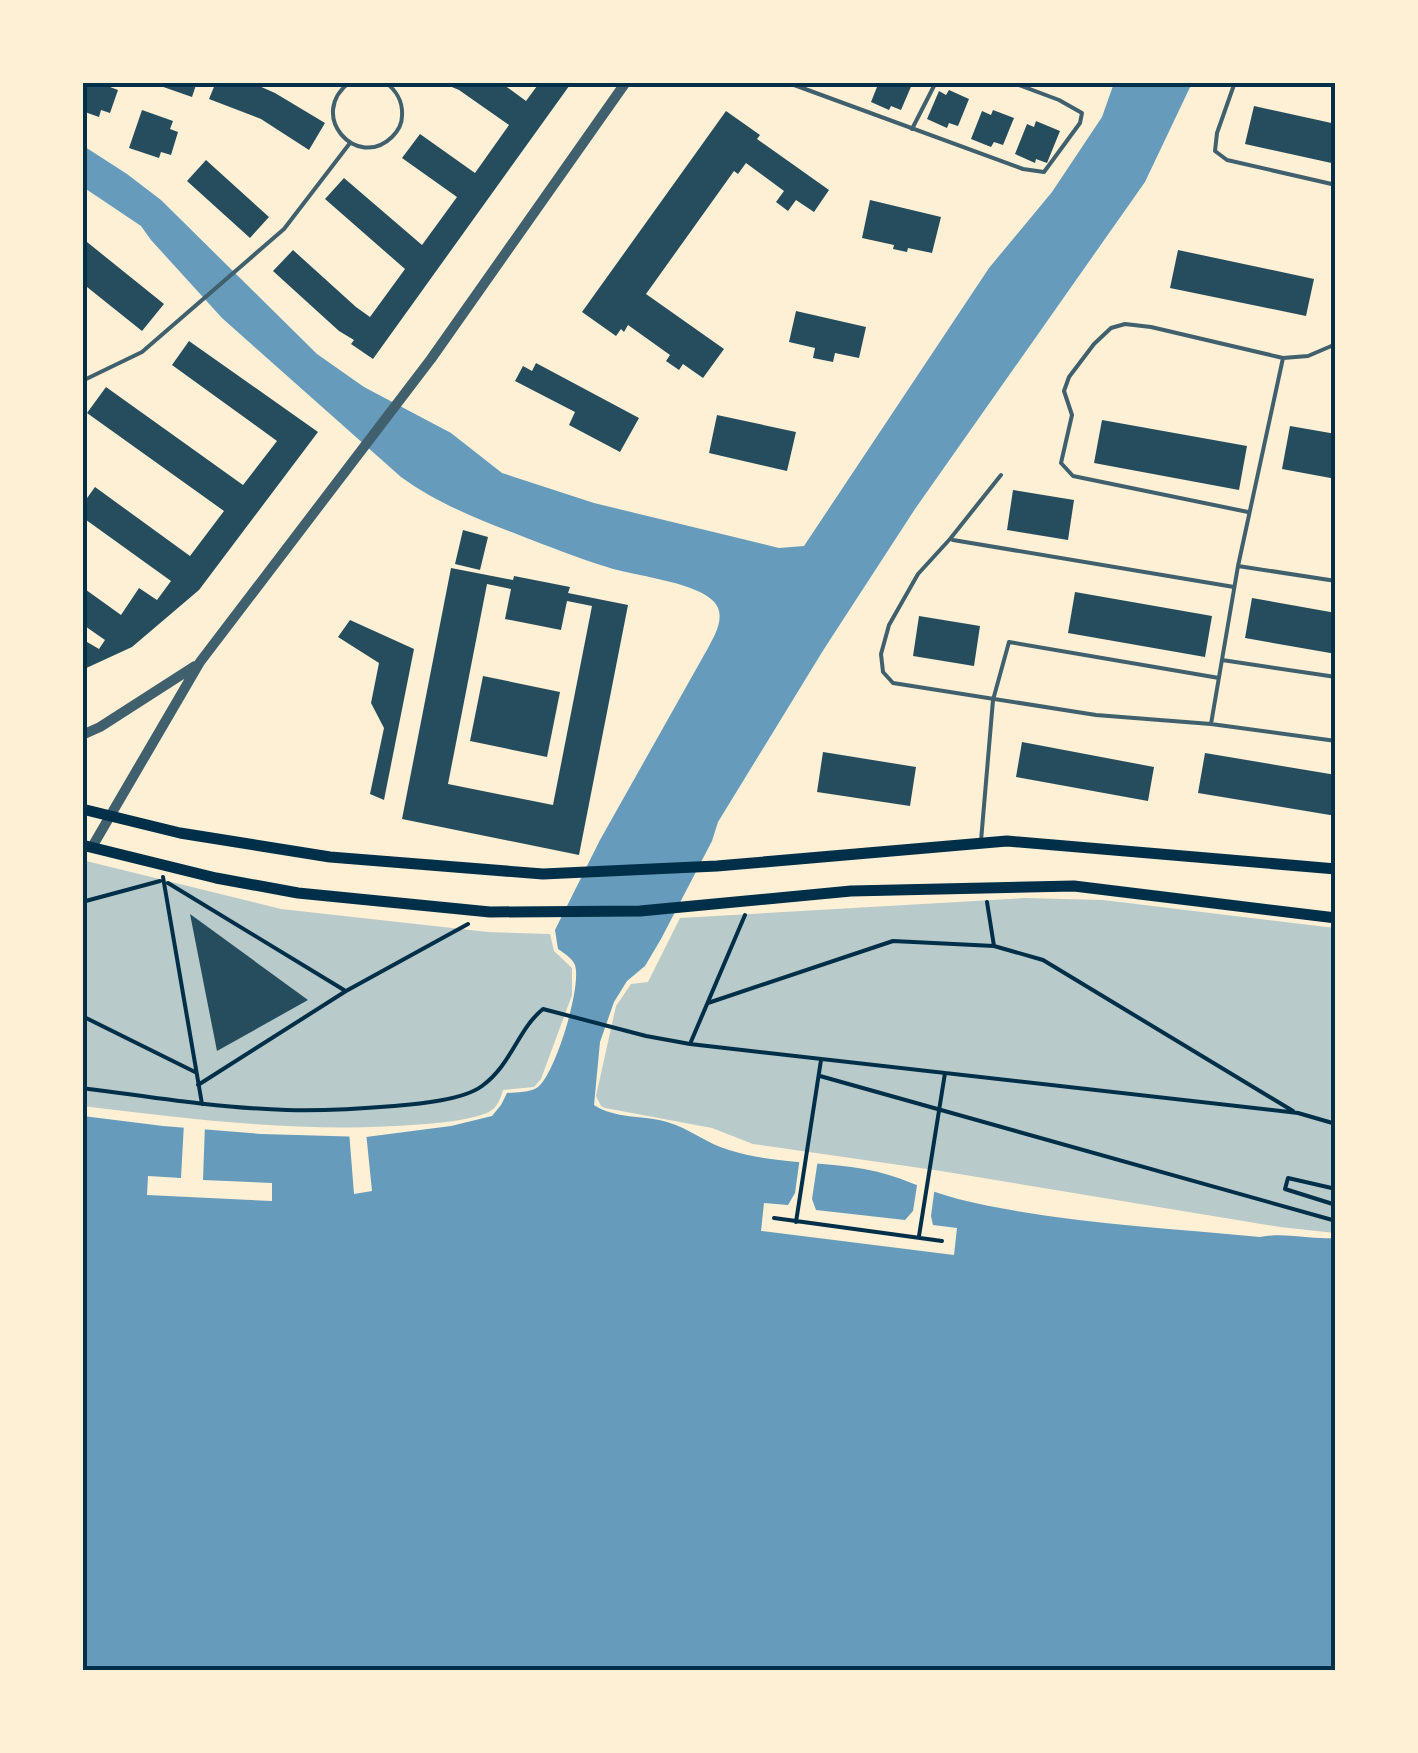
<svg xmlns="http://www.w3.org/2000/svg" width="1418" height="1753" font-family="'Roboto Condensed',sans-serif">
	<rect width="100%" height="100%" fill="#fdf0d5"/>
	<path fill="#b9caca" d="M82 860 281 909 488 932 550 934 554 951 572 968V995L541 1079 534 1087 503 1090C501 1097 498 1106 492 1110 479 1119 442 1123 425 1124 311 1134 196 1120 83 1106Z
		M1025 898 1103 900 1335 928V1233L1280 1227 941 1171 753 1144 712 1128 605 1108 601 1106 596 1096 616 1006 631 984 648 982 680 918Z"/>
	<path fill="#669bbc" d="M1114 83H1192L1145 182 915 509 824 649 718 822 712 841 661 939 645 966 627 981 614 1002 600 1042 594 1105C615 1119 643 1115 667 1122 689 1128 707 1144 729 1150 773 1164 819 1161 864 1169 897 1174 926 1191 958 1199 1056 1223 1160 1227 1260 1237 1286 1232 1310 1240 1335 1238V1670H83V1116L163 1126 261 1134 366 1137 451 1126 492 1116 501 1105 507 1093C517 1092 529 1093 538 1087 555 1074 582 987 575 965 572 958 564 953 558 949L555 930 600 840 708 648C716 633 728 613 711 599 690 581 634 576 607 567 577 558 548 546 519 535 477 519 437 503 401 477L222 318 151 240 141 226 83 187 82 145 127 174 161 200 317 354 364 387 451 433 502 473 594 503 779 548 804 546 989 268 1052 192 1102 117Z"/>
	<path fill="#fdf0d5" d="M184 1123 205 1124 203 1180 272 1183V1201L147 1195 148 1176 181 1178Z
		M349 1131 366 1132 372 1191 354 1194Z
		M800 1157 818 1159 812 1199 816 1210 905 1220 913 1211 918 1179 935 1186 931 1216 933 1225 957 1228 954 1255 761 1231 764 1203 788 1205 795 1193Z"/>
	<path fill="#264d5e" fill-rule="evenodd" d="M82 82H112L110 87 118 90 110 113 101 110 99 117 82 111Z
		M149 82H197L192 97Z
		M216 82H250L275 93 325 123 309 150 261 119 209 99Z
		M440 82H500L526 101 540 82H572L373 359 351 344 354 340 339 331 273 271 293 250 356 307 370 317 405 269 325 199 344 178 422 245 457 197 402 158 420 134 475 173 509 125 459 90Z
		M879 82H913L901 110 891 106 889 110 871 102Z
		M949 90 969 99 958 126 949 123 947 128 927 119 939 91 946 95Z
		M1254 106 1336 124V164L1245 144Z
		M142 110 173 121 170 129 178 132 171 155 161 152 159 158 129 148Z
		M993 110 1014 118 1003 145 994 142 991 147 971 139 982 111 991 115Z
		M726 111 760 135 757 139 829 190 814 212 796 200 788 211 776 202 784 191 746 163 738 174 734 171 646 294 724 349 703 378 683 364 679 370 666 361 670 355 628 325 624 332 621 329 616 336 582 312Z
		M1036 121 1060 131 1047 163 1036 159 1035 163 1015 154 1027 124 1034 127Z
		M206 160 269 217 250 238 187 181Z
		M870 200 941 217 932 253 908 248 907 252 893 249 894 245 862 238Z
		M82 238 164 304 142 331 82 283Z
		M1178 250 1314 279 1306 316 1170 288Z
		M796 311 866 327 859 358 835 353 833 362 813 358 815 348 789 342Z
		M189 341 318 432 199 590 132 647 82 670V639L99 649 105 640 82 624V587L121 615 139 588 157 600 171 581 82 517V505L95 487 190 556 224 511 87 413 106 387 243 485 277 441 172 365Z
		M536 363 639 418 620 452 569 425 575 412 515 381 523 366 532 371Z
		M717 415 796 432 787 471 709 453Z
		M1102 420 1247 446 1239 490 1094 463Z
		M1290 426 1336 434V479L1282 469Z
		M1013 490 1074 500 1068 540 1007 530Z
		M463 530 488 537 480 570 455 564Z
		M451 568 513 580 514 576 570 587 568 593 628 605 579 855 402 819ZM487 584 511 589 505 619 561 630 567 601 592 606 553 805 448 784Z
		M1075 592 1212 616 1205 657 1068 633Z
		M1252 598 1336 613V654L1245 638Z
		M919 616 980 626 974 666 913 656Z
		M350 620 414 649 384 800 370 794 384 728 371 703 379 663 338 637Z
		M483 676 560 692 547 757 470 741Z
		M1022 742 1154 767 1148 801 1016 777Z
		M823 752 916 767 910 806 817 792Z
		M1205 753 1336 775V816L1198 793Z
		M190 914 308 1000 217 1051Z"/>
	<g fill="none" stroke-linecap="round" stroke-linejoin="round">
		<path stroke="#003049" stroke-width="4" d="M163 877 202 1104
			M168 883 344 990
			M82 902 160 881
			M987 902 994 946
			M708 1003 893 941 994 946 1043 960 1293 1111
			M82 1016 195 1072
			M690 1044 745 915
			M820 1076 1336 1221
			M198 1085 346 991 468 924
			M82 1088C150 1097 219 1108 287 1110 323 1111 358 1109 394 1106 418 1104 463 1100 482 1086 512 1064 518 1029 543 1009L646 1036 690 1044 1298 1113 1336 1124
			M1336 1189 1288 1178 1285 1189 1336 1205
			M774 1218 942 1241
			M796 1222 821 1060
			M919 1236 945 1073"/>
		<path stroke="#3f606c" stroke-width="4" d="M350 82C306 115 357 171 392 137 398 131 402 124 402 116 403 101 397 91 385 82
			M786 82 1023 169 1044 172 1080 123 1082 113 1059 100 1011 82
			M1235 82 1217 133 1215 151 1227 160 1336 185
			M912 129 936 82
			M82 381 142 352 284 229 350 143
			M1001 475 950 539 918 574 889 625 881 654 883 672 893 683 1096 715 1211 724 1336 741
			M1248 512 1073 476 1061 463 1072 415 1064 391 1069 377 1094 344 1111 328 1125 324 1151 327 1283 358 1308 356 1336 344
			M953 540 1234 587
			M1238 566 1336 581
			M1222 660 1336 677
			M1211 724 1238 566 1283 358
			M981 841 993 700 1009 642 1219 678"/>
		<path stroke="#3f606c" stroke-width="10" d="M82 735 100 727 195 666
			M92 847 200 662 431 359 626 82"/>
		<path stroke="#003049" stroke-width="11" d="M82 809 180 833 330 857 543 874 717 866 1007 841 1336 869
			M82 845 216 878 298 893 490 912 640 911 851 891 1074 886 1336 918"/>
	</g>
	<rect width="1418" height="1753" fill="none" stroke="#fdf0d5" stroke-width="170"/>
	<rect x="85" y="85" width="1248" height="1583" fill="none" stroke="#003049" stroke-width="4"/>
</svg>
